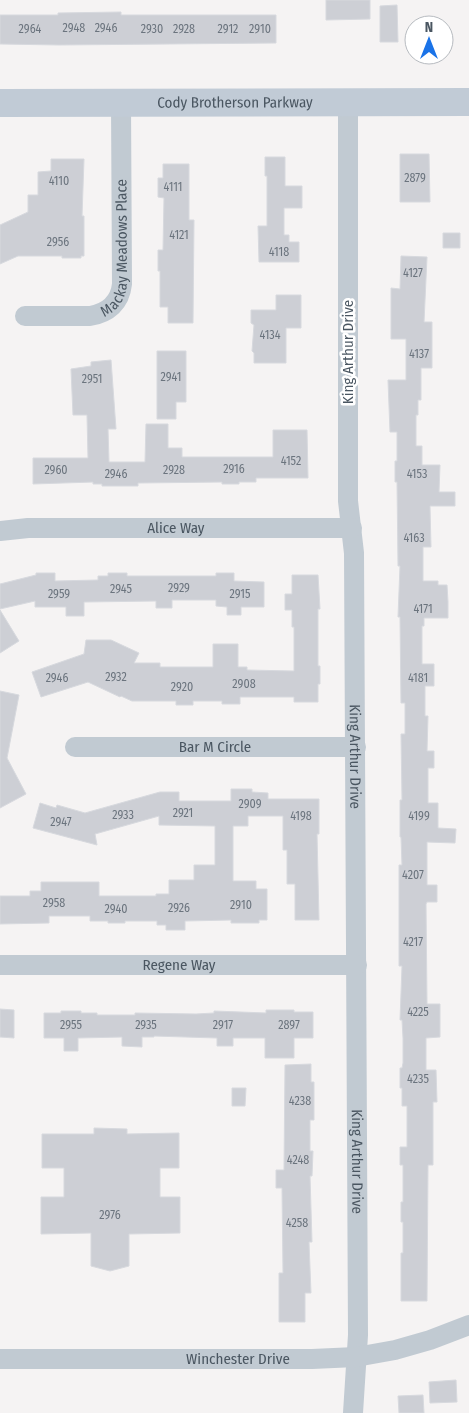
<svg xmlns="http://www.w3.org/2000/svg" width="469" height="1413" font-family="'Fira Sans Condensed',sans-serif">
	<rect width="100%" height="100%" fill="#f5f3f3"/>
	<path fill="#cdcfd5" stroke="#d7d9de" d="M326 0H370V19L326 20Z
		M397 5 398 42H380V6Z
		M121 12V15H276V43L59 45 0 44V15H58V13Z
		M400 154H429L430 202H400Z
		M265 157H285V186H302V208H284V235H289V242H299V262H259L258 226H267V176H265Z
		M51 159H84L82 216H84V256H81V258H62V256H18L0 264V225L28 212V195H38V172L51 171Z
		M163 164H189V220H194L193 323H168V307H160V271H158V250H163L164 198 158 197V178H163Z
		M443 233H460V248H443Z
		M401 256 427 257 424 322H432V368H421V400H418V415H416V446H422V465H440L439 492H455V506H430L431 547H423V581H438V585H447L448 602V618H424V626H422V664H434V686H425V716H428L427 751H434V768H428V803H438V828L456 829 455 843 427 842V885H437V902H427L426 904 427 1004H440V1037L426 1038V1070H436L437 1102H433V1165H428L427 1301H401V1253H403V1222H401V1202H403V1165H400V1147H407V1106H402V1088H400V1068H402L403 1063V1038L402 1020H400L402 966H399V865H402L401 837H400V800H402L401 734H405V703H401L400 617H398L400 566H398L397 482H395V461H397V432H390L388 380H406V339H391V288L400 289Z
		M276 295H301V328H286V363H254V353L252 351 254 325 251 323V310H276Z
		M157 351H186V402H176V419H157Z
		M111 360 116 429H108L109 462H145L146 424H168V448H182V457H273V430H307L308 478H256V482H239V484H222V482L138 483V486H102V484H93V482L33 484V458H88L87 415H73L71 369 91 366V362Z
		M36 573H55V581L98 580V576H108V573H127V576H216V573H234V581L264 582V607H241V615H227V607L216 606V600H172V608H156V601L84 602V616H66V607H35V601L0 609V584L36 575Z
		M292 575H318L320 609H318V666H320V684H318V702H294V697H240V704H222V701H193V705H176V701H132L121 696 120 697 88 682 41 697 32 672 84 654 86 640H111L139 653 134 663H160V667H213V644H238V667H247V670L294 671V627H292V610H285V594H292Z
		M0 610 19 641 0 653Z
		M0 691 19 695 7 758 26 794 0 808Z
		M231 789H252V792L268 793V799H319V834H317L319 920H295V884H287V850H283V816H248V826H233V881H256V889H267V920H259V923H231V920L185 921V930H166V925H157V921H125V923H108V921H90V916H49V923L0 924V896H30V891H41V882H99V896H156V894H169V880H194V865H215V826L159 825V816L95 834 97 845 33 828 40 803 56 808 57 805 85 813 160 792H179V801H231Z
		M0 1009 14 1010V1038L0 1037Z
		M266 1010H294V1012H313V1038H294V1058H265V1038H233V1046H217V1038L154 1036V1037H142V1047L122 1046V1037L78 1038V1051H64V1038H44V1013H61V1011H81V1013H97V1015H135V1013L196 1014 214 1013V1011L266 1013Z
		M311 1064V1082H314V1120H310V1151H313L312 1176H310L312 1242H309L311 1293H305V1322H279V1273H283L282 1188H276V1170H284L285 1065Z
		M232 1088H246L245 1106H232Z
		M94 1128 127 1129V1134L179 1133V1168H160V1197H180V1233L129 1234V1266L110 1271 91 1266V1233L41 1234V1197H64V1168H42V1134H94Z
		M456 1380 457 1402 430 1403 429 1382Z
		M423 1395 424 1413H399L398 1396Z"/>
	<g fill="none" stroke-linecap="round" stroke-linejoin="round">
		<g stroke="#c1cad2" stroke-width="20">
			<path id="s1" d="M348 101V501L354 553 358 1335 353 1413"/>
			<path id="s2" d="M25 316H90C108 313 120 303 122 284L121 103"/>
			<path id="s3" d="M0 531 28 528H352"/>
			<path id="s4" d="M75 747H356"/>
			<path id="s5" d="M0 965H357"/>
			<path id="s6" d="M0 1359H312L356 1357 395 1350 430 1340 469 1325"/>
		</g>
		<path stroke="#c1cbd6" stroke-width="28" id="s7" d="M0 103 469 102"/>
	</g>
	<g text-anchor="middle" stroke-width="5" stroke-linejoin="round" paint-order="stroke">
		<g font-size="12" fill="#6b747e">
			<text x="74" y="32">2948</text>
			<text x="106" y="32">2946</text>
			<text x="30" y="33">2964</text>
			<text x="152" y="33">2930</text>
			<text x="184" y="33">2928</text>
			<text x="228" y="33">2912</text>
			<text x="260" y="33">2910</text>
			<text x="415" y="182">2879</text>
			<text x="59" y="185">4110</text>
			<text x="173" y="191">4111</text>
			<text x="179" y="239">4121</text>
			<text x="58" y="246">2956</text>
			<text x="279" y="256">4118</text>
			<text x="413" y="277">4127</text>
			<text x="270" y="339">4134</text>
			<text x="419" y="358">4137</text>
			<text x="171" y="381">2941</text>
			<text x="92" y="383">2951</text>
			<text x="291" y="465">4152</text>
			<text x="234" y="473">2916</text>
			<text x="56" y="474">2960</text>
			<text x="174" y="474">2928</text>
			<text x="116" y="478">2946</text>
			<text x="417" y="478">4153</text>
			<text x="414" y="542">4163</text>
			<text x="179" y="592">2929</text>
			<text x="121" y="593">2945</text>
			<text x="59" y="598">2959</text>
			<text x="240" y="598">2915</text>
			<text x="423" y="613">4171</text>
			<text x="116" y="681">2932</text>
			<text x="57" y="682">2946</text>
			<text x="418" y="682">4181</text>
			<text x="244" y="688">2908</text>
			<text x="182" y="691">2920</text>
			<text x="250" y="808">2909</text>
			<text x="183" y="817">2921</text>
			<text x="123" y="819">2933</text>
			<text x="301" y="820">4198</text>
			<text x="419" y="820">4199</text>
			<text x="61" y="826">2947</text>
			<text x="413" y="879">4207</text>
			<text x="54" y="907">2958</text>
			<text x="241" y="909">2910</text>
			<text x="179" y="912">2926</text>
			<text x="116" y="913">2940</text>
			<text x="413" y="946">4217</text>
			<text x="418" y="1016">4225</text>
			<text x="71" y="1029">2955</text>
			<text x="146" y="1029">2935</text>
			<text x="223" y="1029">2917</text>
			<text x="289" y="1029">2897</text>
			<text x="418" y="1083">4235</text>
			<text x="300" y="1105">4238</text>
			<text x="298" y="1164">4248</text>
			<text x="110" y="1219">2976</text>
			<text x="297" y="1227">4258</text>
		</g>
		<g font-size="15" fill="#4a5661" stroke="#fff">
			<text dy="5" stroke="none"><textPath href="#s7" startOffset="235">Cody Brotherson Parkway</textPath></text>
			<text dy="5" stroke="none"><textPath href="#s2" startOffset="148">Mackay Meadows Place</textPath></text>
			<text transform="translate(348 352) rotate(-90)" y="5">King Arthur Drive</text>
			<text dy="5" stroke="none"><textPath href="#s3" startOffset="176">Alice Way</textPath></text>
			<text dy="5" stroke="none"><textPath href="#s4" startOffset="140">Bar M Circle</textPath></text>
			<text dy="5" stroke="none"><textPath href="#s1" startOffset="656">King Arthur Drive</textPath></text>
			<text dy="5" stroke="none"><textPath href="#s5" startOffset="179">Regene Way</textPath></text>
			<text dy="5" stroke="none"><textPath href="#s1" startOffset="1061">King Arthur Drive</textPath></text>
			<text dy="5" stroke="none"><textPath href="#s6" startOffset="238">Winchester Drive</textPath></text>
		</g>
	</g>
	<g transform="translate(429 40)"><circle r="24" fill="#ffffff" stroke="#b7bbc0"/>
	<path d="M0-4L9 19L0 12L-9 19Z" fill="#1a73e8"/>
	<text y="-8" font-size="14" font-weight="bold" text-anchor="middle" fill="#4a5661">N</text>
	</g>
</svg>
